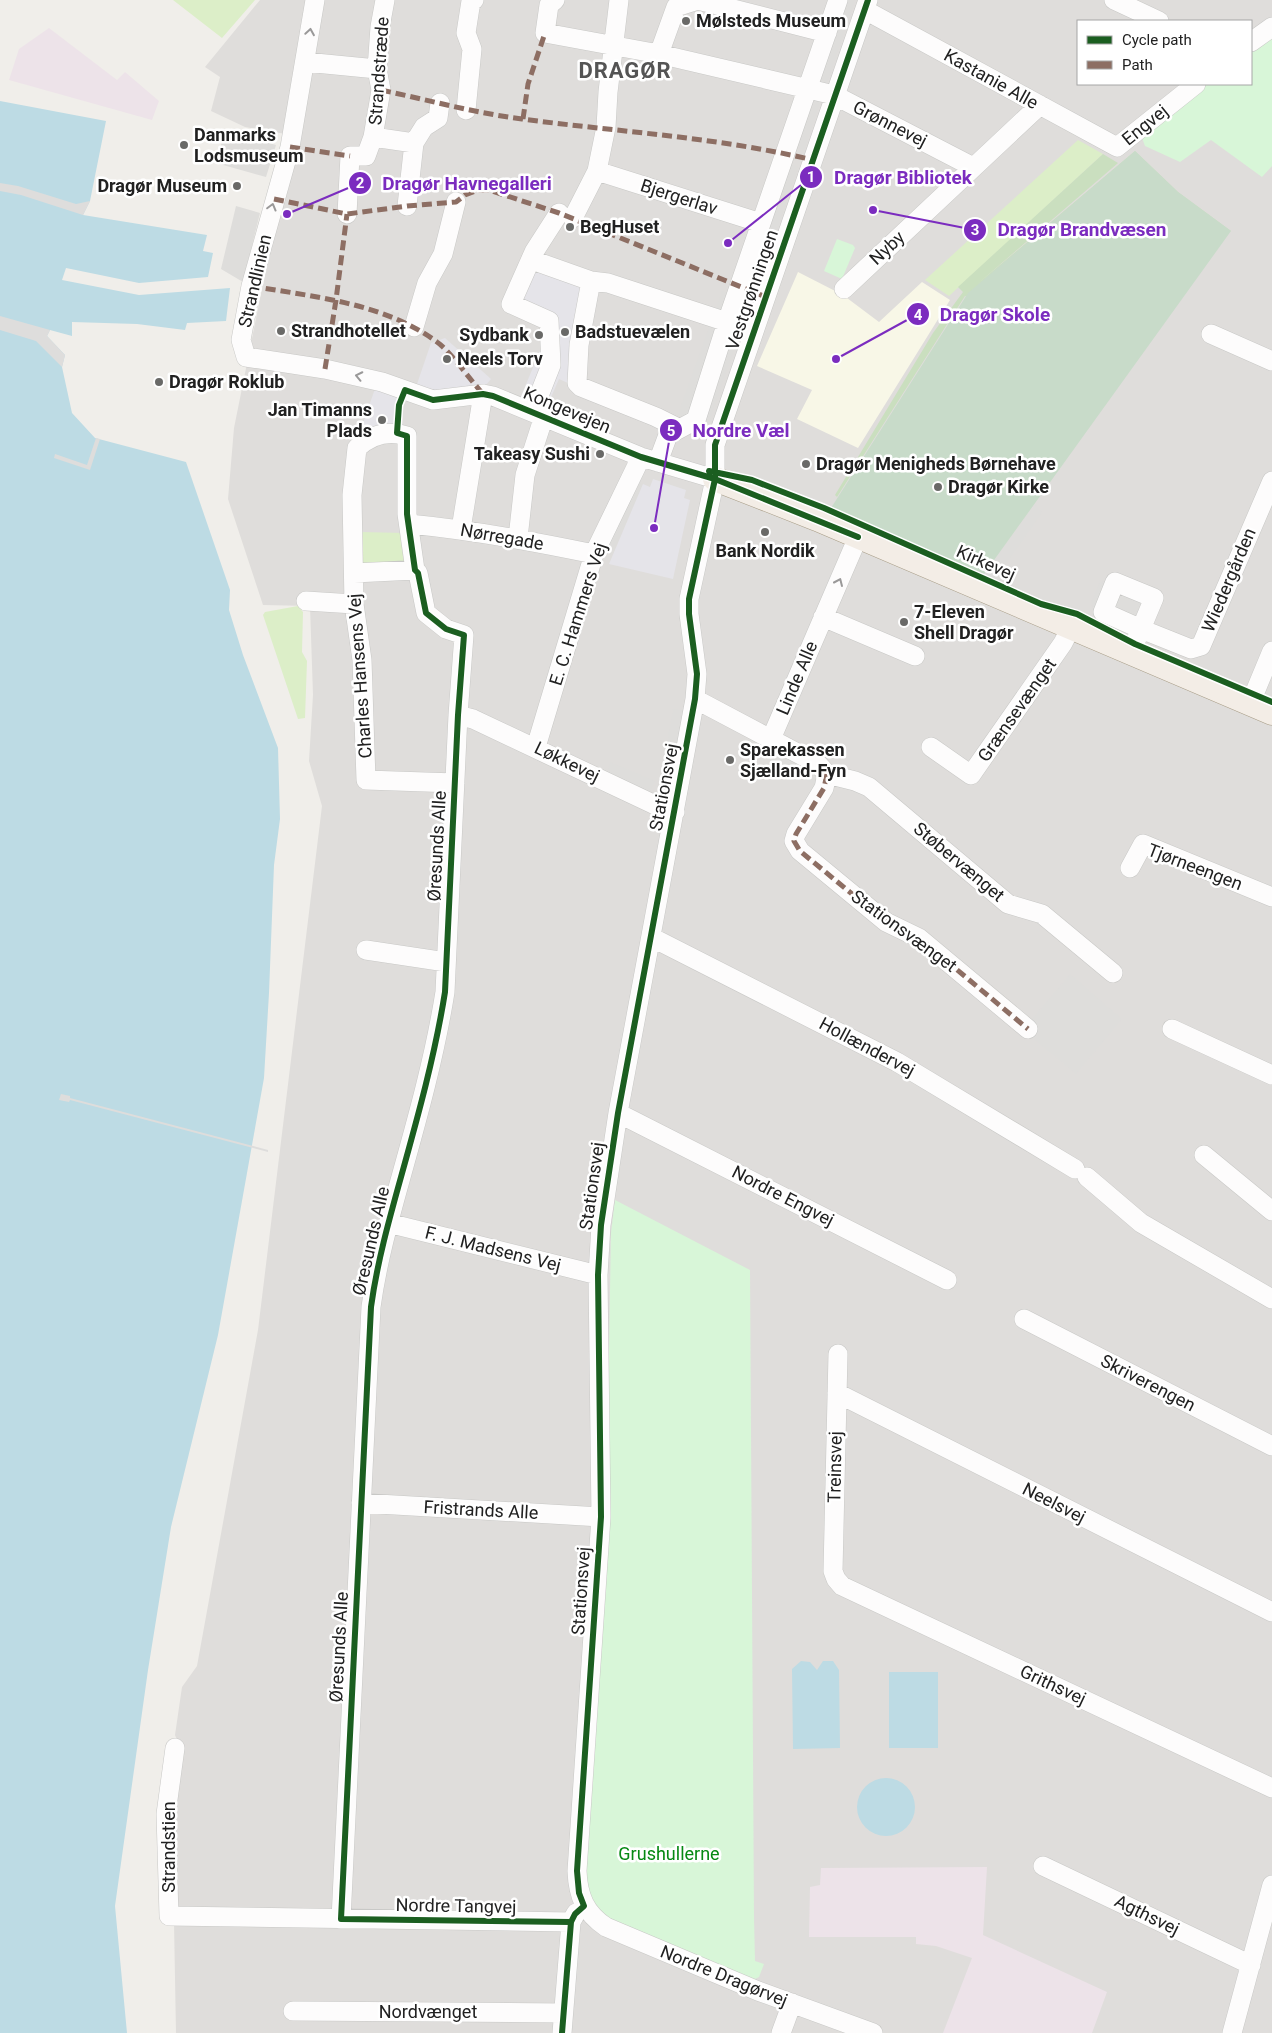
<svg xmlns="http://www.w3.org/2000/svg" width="1272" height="2033" font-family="Roboto,sans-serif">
	<rect width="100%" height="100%" fill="#f0eeea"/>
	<path fill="#dfdddb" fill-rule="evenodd" d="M260 0H1272V2033H176L172 1812 181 1750 175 1735 182 1687 197 1666 258 1330 322 806 309 761 313 695 310 606 263 605 228 499 234 428 275 224 297 136 245 127 211 111 220 77 205 67ZM1078 21H1251V84H1078Z"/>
	<path fill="#ede3e9" d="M49 28 117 80 125 72 159 101 152 120 9 80 19 49Z
		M987 1867 983 1935 1107 1992 1092 2033H943L972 1958 936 1946 916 1944V1937H809L810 1887 820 1885 821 1868Z"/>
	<path fill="#f8f7e7" d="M798 272 843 295 879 322 922 282 950 300 858 448 797 419 812 390 757 366Z"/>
	<path fill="#dedddb" d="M835 0H855L827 83 809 77Z
		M805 93 821 99 804 150 786 142Z
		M225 130 276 145 266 177 216 163Z
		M781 161 798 167 759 283 740 277Z
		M236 206 260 213 243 282 221 269Z
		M722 291 750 302 707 428 696 426 688 417 678 414Z
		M629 478 643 484 612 555 596 549Z
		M1035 504 1042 513 995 579 984 574Z
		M1100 581 1157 605 1143 639 1127 633 1096 615 1091 603Z
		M673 709 684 711 673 780 661 778Z
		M776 752 820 777 815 785 771 760Z
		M610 762 655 781 650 792 607 773Z
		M1070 974 1122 1019 1076 1074 1023 1030Z"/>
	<path fill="#dceec8" d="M173 0H255L222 38Z
		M1078 140 1103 154 949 296 925 280Z
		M360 532 405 533 407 563H361Z
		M298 606 303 612 302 652 307 661 305 718 298 719 263 615 265 612Z"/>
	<path fill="#cadfbf" d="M1135 151 1178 192 1231 231 1033 322 965 296 837 497 835 495 933 333 963 292 958 287 1103 154 1118 163 975 286Z"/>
	<path fill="#c8dbc9" d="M1135 151 1178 192 1231 231 984 574 831 508 968 293Z"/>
	<path fill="#d8f6d8" d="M1272 35V166L1262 177 1211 140 1180 162 1145 146 1141 135 1205 84H1251V50Z
		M837 239 853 245 855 248 842 279 824 271Z
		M615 1200 750 1270 754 1918 755 1961 764 1964 759 1977 753 1980 604 1919 585 1887 608 1408 611 1233Z"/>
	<path fill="#e5e4e9" d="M526 266 603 284 596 301 579 388 559 379 545 411 519 401 542 346 543 322 509 299Z
		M445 338 491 379 486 385 434 396 416 387 431 343Z
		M376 386 404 396 398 426 356 443Z
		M653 479 686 490 684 498 690 500 673 579 609 564 643 484 650 487Z"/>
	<path fill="#bddbe4" d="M0 101 106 121 90 201 83 215 207 235 203 251 213 253 208 277 139 283 66 268 62 280 139 295 230 288 226 321 187 323 185 330 137 324 72 322V336L50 330 47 336 65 355 62 367 72 413 95 438 186 462 230 590 229 610 243 655 278 748 280 819 274 865 269 993 264 1078 218 1335 171 1527 148 1670 115 1906 127 2033H0Z
		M801 1661 810 1662 817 1670 823 1661H833L839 1670 840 1748 793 1749 792 1669Z
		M889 1672H938V1748H889Z
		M857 1807a29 29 0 1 1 58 0a29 29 0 1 1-58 0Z"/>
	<path fill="#dedddc" d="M0 183 18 186 76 204 90 201 83 215 21 195 0 191Z
		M0 316 50 330 47 336 65 355 62 367 36 341 0 330Z
		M96 438 100 439 90 470 54 458 55 454 87 465Z
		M61 1094 70 1096V1098L268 1150V1152L70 1100 69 1102 59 1100Z"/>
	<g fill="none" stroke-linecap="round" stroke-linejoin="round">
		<g stroke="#c8c8c6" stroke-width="20">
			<path id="minor" d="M315 0 290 147 251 286 241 340 246 357 325 369 382 382 433 400 483 394 493 396 641 457 715 479
				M555 0 549 5 545 33 659 54 834 95 973 167
				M698 0 827 33
				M868 0 715 445V479L689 599V614L697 674 695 699 618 1113 601 1225 598 1275 601 1517 577 1871C578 1896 585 1913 606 1927L758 1991 873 2033
				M1114 0 1159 21
				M865 10 1117 147 1196 84
				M1251 42 1272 27
				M659 54 676 7 698 0
				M305 62 377 69
				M466 110 472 49 466 33 471 1 474 0
				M373 137 414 143
				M597 171 761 223
				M407 206 414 143 424 127 438 118 440 103
				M347 214 350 156H366L373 137 381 90 377 69 380 27 385 0
				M573 218 597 171 606 127 608 92 619 0
				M532 260 591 281 579 345 577 383 581 387 656 417 678 428
				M591 281 608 283 727 322
				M844 289 1040 105
				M414 327 427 283 443 254 456 202
				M1211 334 1272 361
				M533 411 551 365 549 321 511 304 534 252 559 213
				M658 462 668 435 696 420 727 322 838 0
				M409 524C472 530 532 541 594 554
				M461 529 483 394
				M518 538 525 475 544 416
				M354 573 415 570
				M1115 582 1154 598 1141 629 1103 612Z
				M306 601 354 604
				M823 617 915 656
				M1131 652 1141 629 1191 649 1201 646 1272 481
				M695 699 818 764 827 774
				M1250 704 1272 651
				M458 715 473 719 653 804 675 812
				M771 739 858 537
				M536 747 594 554 641 457
				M931 747 971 775 1063 643 1071 627
				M827 774 824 788 796 834 794 841 800 851 886 922 919 938 1028 1029
				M827 774 855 781 869 787 1008 904 1042 914 1113 973
				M1130 868 1143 844 1272 897
				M651 937 897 1062 1075 1169
				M366 950 446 962
				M1172 1029 1272 1075
				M618 1113 947 1280
				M1204 1155 1272 1211
				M1087 1177 1141 1223 1272 1299
				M388 1223 598 1275
				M1024 1319 1272 1446
				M838 1354 833 1571 836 1579 842 1586 1272 1788
				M837 1393 1272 1612
				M361 1503 601 1517
				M175 1748 166 1814 169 1916 571 1922
				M1043 1866 1251 1965
				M341 1919 371 1307C377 1263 389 1220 401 1177 418 1116 435 1055 445 992L458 715 464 635 446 629 426 613 418 573 415 570 407 514V436C388 430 371 435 357 448L352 495 354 604 362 660 366 780 455 783
				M293 2011 563 2013
				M562 2033 571 1922 576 1913
				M781 2033 792 2003
				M1232 2033 1272 1885"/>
		</g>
		<g stroke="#a79c86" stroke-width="25">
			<path id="major" d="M715 479 817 519 1272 713"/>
		</g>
		<use href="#minor" stroke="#fdfcfc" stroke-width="19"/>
		<use href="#major" stroke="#f3ede6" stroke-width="24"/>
		<path stroke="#8d6e63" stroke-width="5" stroke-dasharray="10 5" stroke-linecap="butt" d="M381 90C428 100 475 113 522 119 619 132 717 137 813 160
			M523 119 528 84 545 33
			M290 147 350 156
			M274 199 347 214 407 206 456 202 465 195 478 190H489L559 213 766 297
			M251 286C315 297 384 303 437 342 450 351 471 381 483 394
			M325 369 336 300 347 214
			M827 774 824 788 796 834 794 841 800 851 886 922 919 938 1028 1029"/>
		<g stroke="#fff" stroke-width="9">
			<path id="cycleway" d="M709 471 752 480 824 508 1041 604 1077 614 1135 644 1272 702
				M571 1922 341 1919 371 1307C377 1263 389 1220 401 1177 418 1116 435 1055 445 992L458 715 464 635 446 629 426 613 418 573 415 570 407 514V436L397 433 399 405 405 390 433 400 483 394 493 396 641 457 715 479 858 537
				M562 2033 571 1922 575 1914 584 1906 579 1893 577 1871 601 1517 598 1275 601 1225 618 1113 695 699 697 674 689 614V599L715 479V445L868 0"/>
		</g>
		<use href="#cycleway" stroke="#1b5e20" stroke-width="6"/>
	</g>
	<defs><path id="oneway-chevron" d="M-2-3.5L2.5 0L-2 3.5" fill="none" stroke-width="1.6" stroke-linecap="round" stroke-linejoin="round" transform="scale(1.25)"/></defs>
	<g stroke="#9a9999">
		<use href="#oneway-chevron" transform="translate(310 32) rotate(-81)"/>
		<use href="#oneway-chevron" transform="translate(272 207) rotate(-75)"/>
		<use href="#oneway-chevron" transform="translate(359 376) rotate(-168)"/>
		<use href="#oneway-chevron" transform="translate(839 582) rotate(-66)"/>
	</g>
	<g fill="#696967" stroke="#fff" stroke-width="2">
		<circle cx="686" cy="21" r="5"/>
		<circle cx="184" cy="145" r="5"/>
		<circle cx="237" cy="186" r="5"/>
		<circle cx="570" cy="227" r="5"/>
		<circle cx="281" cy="331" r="5"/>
		<circle cx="565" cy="332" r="5"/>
		<circle cx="539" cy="335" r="5"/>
		<circle cx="447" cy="359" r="5"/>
		<circle cx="159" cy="382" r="5"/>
		<circle cx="382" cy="420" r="5"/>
		<circle cx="600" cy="454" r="5"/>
		<circle cx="806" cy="464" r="5"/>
		<circle cx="938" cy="487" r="5"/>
		<circle cx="765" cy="532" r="5"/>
		<circle cx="904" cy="622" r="5"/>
		<circle cx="730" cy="760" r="5"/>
	</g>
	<g text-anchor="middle" stroke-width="5" stroke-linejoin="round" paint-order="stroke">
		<g font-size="18" font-weight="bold" fill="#212121" stroke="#fff" text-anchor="start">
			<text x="696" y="27">Mølsteds Museum</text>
			<text x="194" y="141">Danmarks<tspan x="194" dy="21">Lodsmuseum</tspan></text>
			<text x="227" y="192" text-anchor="end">Dragør Museum</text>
			<text x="580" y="233">BegHuset</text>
			<text x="291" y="337">Strandhotellet</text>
			<text x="575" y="338">Badstuevælen</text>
			<text x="529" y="341" text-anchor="end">Sydbank</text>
			<text x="457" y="365">Neels Torv</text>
			<text x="169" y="388">Dragør Roklub</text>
			<text x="372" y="416" text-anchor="end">Jan Timanns<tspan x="372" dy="21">Plads</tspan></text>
			<text x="590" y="460" text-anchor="end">Takeasy Sushi</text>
			<text x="816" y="470">Dragør Menigheds Børnehave</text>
			<text x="948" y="493">Dragør Kirke</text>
			<text x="765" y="557" text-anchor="middle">Bank Nordik</text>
			<text x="914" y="618">7-Eleven<tspan x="914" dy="21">Shell Dragør</tspan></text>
			<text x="740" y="756">Sparekassen<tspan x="740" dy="21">Sjælland-Fyn</tspan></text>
		</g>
		<g font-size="18" fill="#212121" stroke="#fff">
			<text transform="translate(379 71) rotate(-86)" y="6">Strandstræde</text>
			<text transform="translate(991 79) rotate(29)" y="6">Kastanie Alle</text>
			<text transform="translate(890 124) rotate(27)" y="6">Grønnevej</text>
			<text transform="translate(1145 125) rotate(-39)" y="6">Engvej</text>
			<text transform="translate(679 197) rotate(18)" y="6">Bjergerlav</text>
			<text transform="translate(887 248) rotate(-43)" y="6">Nyby</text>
			<text transform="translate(255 281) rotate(-77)" y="6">Strandlinien</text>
			<text transform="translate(752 290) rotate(-71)" y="6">Vestgrønningen</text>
			<text transform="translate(567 410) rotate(23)" y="6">Kongevejen</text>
			<text transform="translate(502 537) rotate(10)" y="6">Nørregade</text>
			<text transform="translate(986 563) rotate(24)" y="6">Kirkevej</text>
			<text transform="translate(1229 580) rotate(-67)" y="6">Wiedergården</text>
			<text transform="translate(578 614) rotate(-72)" y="6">E. C. Hammers Vej</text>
			<text transform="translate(360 676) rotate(-94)" y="6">Charles Hansens Vej</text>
			<text transform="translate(797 678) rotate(-67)" y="6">Linde Alle</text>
			<text transform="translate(1017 710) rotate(-55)" y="6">Grænsevænget</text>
			<text transform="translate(567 762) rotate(26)" y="6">Løkkevej</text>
			<text transform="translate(664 787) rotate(-79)" y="6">Stationsvej</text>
			<text transform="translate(437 846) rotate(-87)" y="6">Øresunds Alle</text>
			<text transform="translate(959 862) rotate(40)" y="6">Støbervænget</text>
			<text transform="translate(1195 867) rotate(21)" y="6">Tjørneengen</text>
			<text transform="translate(904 931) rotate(36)" y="6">Stationsvænget</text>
			<text transform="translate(867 1047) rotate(28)" y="6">Hollændervej</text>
			<text transform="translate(592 1186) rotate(-82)" y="6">Stationsvej</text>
			<text transform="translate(783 1196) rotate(27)" y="6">Nordre Engvej</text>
			<text transform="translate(371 1241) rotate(-77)" y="6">Øresunds Alle</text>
			<text transform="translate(493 1249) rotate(14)" y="6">F. J. Madsens Vej</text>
			<text transform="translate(1148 1383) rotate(27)" y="6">Skriverengen</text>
			<text transform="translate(835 1467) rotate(-89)" y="6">Treinsvej</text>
			<text transform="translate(1054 1503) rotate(27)" y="6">Neelsvej</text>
			<text transform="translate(481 1510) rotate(3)" y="6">Fristrands Alle</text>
			<text transform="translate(581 1591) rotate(-86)" y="6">Stationsvej</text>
			<text transform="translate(339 1647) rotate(-87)" y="6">Øresunds Alle</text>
			<text transform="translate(1053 1685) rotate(25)" y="6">Grithsvej</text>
			<text transform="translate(169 1847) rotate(-90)" y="6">Strandstien</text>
			<text transform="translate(456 1906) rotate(1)" y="6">Nordre Tangvej</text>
			<text transform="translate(1147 1915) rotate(26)" y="6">Agthsvej</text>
			<text transform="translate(724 1976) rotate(22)" y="6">Nordre Dragørvej</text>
			<text x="428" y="2018">Nordvænget</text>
		</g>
		<g font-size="18" fill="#068913" stroke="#fff">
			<text x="669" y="1860">Grushullerne</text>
		</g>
		<g font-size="22" font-weight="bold" letter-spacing="1" fill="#545454" stroke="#fff">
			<text x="625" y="78">DRAGØR</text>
		</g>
	</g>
	<path fill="none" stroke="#7b2cbf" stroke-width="2" d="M728 243L811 177M287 214L360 183M873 210L975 230M836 359L918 314M654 528L671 430"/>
	<g fill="#7b2cbf" stroke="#fff" stroke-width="2">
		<circle cx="728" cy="243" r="5"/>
		<circle cx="287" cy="214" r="5"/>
		<circle cx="873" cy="210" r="5"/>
		<circle cx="836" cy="359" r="5"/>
		<circle cx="654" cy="528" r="5"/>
		<circle cx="811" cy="177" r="12"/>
		<circle cx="360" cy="183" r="12"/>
		<circle cx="975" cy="230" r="12"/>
		<circle cx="918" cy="314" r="12"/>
		<circle cx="671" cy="430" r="12"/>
	</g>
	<g font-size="15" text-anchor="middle" font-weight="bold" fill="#fff">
		<text x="811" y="182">1</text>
		<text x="360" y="188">2</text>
		<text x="975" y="235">3</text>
		<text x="918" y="320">4</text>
		<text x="671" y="436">5</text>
	</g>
	<g font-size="19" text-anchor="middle" font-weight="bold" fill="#7b2cbf" stroke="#fff" stroke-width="5" stroke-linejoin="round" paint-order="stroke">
		<text x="903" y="184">Dragør Bibliotek</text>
		<text x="467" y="190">Dragør Havnegalleri</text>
		<text x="1082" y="236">Dragør Brandvæsen</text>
		<text x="995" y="321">Dragør Skole</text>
		<text x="741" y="437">Nordre Væl</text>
	</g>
	<rect x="1077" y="20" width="175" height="65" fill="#ffffff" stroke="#a6a6a6"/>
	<rect x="1087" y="36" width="25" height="8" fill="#1b5e20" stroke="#a6a6a6"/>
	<text x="1122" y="45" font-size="15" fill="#212121">Cycle path</text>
	<rect x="1087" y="61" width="25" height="8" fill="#8d6e63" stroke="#a6a6a6"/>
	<text x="1122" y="70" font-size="15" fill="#212121">Path</text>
</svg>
